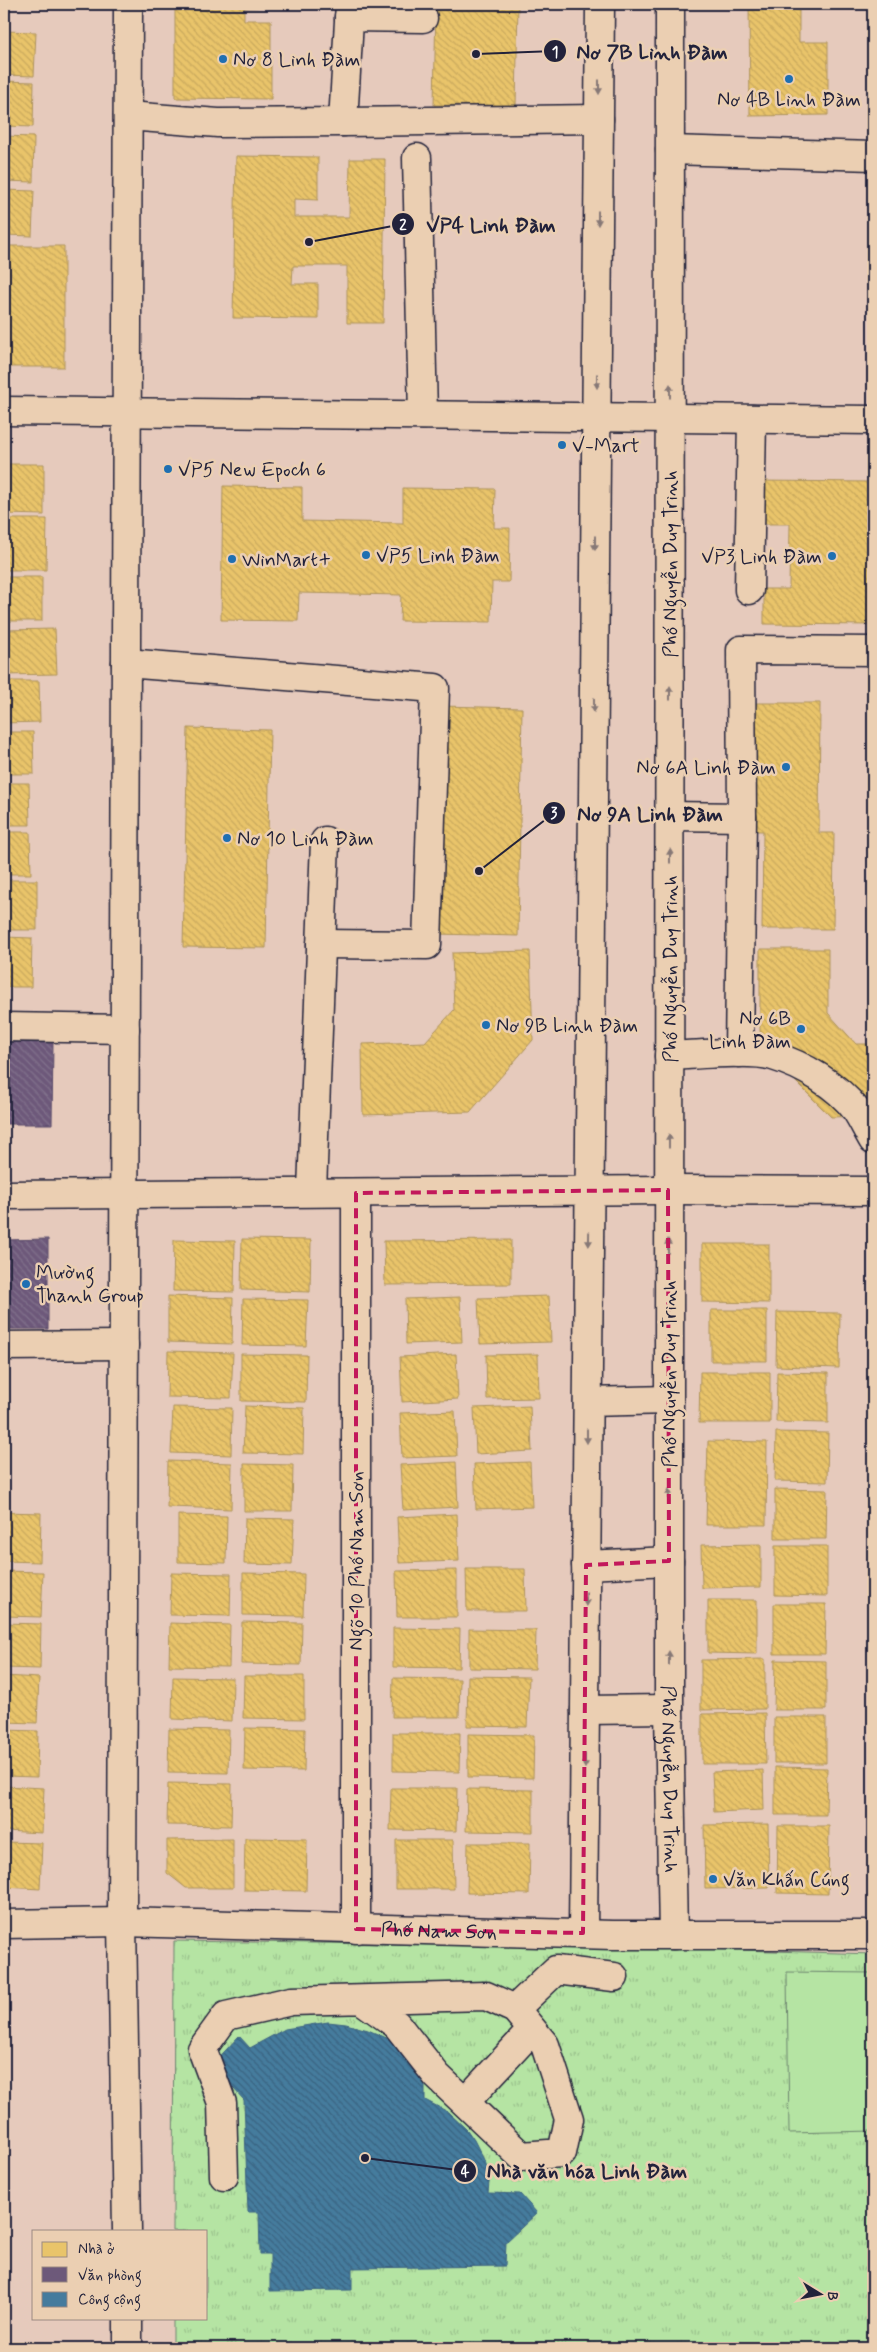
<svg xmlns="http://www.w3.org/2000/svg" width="877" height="2352" font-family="Mynerve,sans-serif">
	<defs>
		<pattern id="grass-tufts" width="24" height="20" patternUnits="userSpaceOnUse" patternTransform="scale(1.25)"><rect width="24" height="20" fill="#b5e4a3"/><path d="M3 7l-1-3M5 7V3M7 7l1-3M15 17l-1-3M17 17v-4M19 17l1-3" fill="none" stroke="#9bc38d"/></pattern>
		<pattern id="homes-back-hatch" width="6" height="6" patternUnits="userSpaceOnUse" patternTransform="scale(1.25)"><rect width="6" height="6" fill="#e9c46a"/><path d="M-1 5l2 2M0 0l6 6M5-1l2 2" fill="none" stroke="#c8a85d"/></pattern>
		<pattern id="offices-back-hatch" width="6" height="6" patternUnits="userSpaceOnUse" patternTransform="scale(1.25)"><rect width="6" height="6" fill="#6d597a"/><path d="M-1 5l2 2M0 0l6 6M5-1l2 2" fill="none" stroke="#81728c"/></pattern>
		<pattern id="public-back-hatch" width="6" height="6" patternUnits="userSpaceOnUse" patternTransform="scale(1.25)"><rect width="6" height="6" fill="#457b9d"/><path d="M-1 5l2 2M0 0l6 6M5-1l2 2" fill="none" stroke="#396481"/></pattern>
	</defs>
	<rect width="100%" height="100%" fill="#e6cabc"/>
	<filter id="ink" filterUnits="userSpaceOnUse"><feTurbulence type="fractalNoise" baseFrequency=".02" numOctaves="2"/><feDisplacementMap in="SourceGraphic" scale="10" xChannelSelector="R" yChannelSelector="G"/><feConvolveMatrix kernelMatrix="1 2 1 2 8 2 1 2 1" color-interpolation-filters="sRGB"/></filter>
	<g filter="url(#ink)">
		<path fill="url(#grass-tufts)" stroke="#6c836f" d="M174 1941 669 1948 873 1954V2348H173V2318H206V2231H173Z"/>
		<path fill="#b5e4a3" stroke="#6c836f" d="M787 1972 873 1973V2131L789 2133Z"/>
		<path fill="url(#homes-back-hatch)" stroke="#ad935c" d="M175 4H258V7L244 8V20H271V99L175 98Z
			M436 4H518L516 106 434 105Z
			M749 4H799V42H828V115L750 116Z
			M4 31 36 32 34 76 4 75Z
			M4 81 34 82 33 127 4 126Z
			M4 136 34 137 33 182 4 181Z
			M236 156 318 157V200L294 199V217H349L350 159H385L383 323H347V266H293L292 284H318V319L233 318Z
			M4 190 34 191 32 236 4 235Z
			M4 246H64V367H4Z
			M4 464H44V515L4 514Z
			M759 481 873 482V625L764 624V589H789L790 524H758Z
			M223 486 302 487V521L403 523V488L495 489 494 528H510L509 582H492L491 622 400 621 401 595 299 593 298 621 221 620Z
			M4 519H47L46 570H4Z
			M4 577H42V621H4Z
			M55 629 57 674 4 675V630Z
			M4 681H39L40 722 4 723Z
			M754 703H820L819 833H834L833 929H762L763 831H753Z
			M441 706 522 708 518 936 437 934Z
			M188 728 270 730 266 948 183 947Z
			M4 732H33L34 774H4Z
			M4 783H29L30 825H4Z
			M4 832H30L31 874H4Z
			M4 880H37V930H4Z
			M4 937 32 938 31 987H4Z
			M760 949H828V1013L856 1044H873V1116L831 1117 760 1046Z
			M530 951 533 1040 470 1112 363 1115 362 1044 425 1042 454 1010 452 953Z
			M242 1239 311 1240 310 1292 241 1290Z
			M174 1240 235 1241 234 1292 173 1291Z
			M511 1240V1284L385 1285 384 1241Z
			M702 1244H769V1303L702 1302Z
			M168 1296 233 1298 232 1344 168 1342Z
			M549 1296 551 1342 480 1344 478 1298Z
			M460 1297 462 1342 406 1344 405 1299Z
			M243 1299 308 1300 306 1346 242 1345Z
			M711 1310H767V1361H711Z
			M777 1312 840 1313 839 1368 776 1366Z
			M168 1351 233 1353 231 1398 167 1397Z
			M241 1354 307 1355 306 1402 241 1401Z
			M456 1354 458 1399 402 1402 400 1357Z
			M538 1354 539 1398 487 1399 486 1355Z
			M700 1372H770V1423H699Z
			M777 1372 828 1373V1423L776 1422Z
			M245 1406 304 1408 303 1454 243 1453Z
			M530 1406 532 1451 476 1454 474 1408Z
			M173 1407 232 1408 231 1455 171 1453Z
			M455 1411 457 1456 402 1458 400 1413Z
			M776 1432 828 1433 827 1482 775 1481Z
			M708 1441 767 1442 766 1525H706Z
			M168 1461 232 1463 231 1509 167 1507Z
			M456 1462 458 1507 403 1510 400 1465Z
			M530 1462 532 1507 476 1509 474 1464Z
			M244 1464 293 1465 292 1511H244Z
			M775 1489 827 1490 826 1539H775Z
			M4 1512 41 1513 40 1562 4 1561Z
			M457 1514 459 1561 399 1563 397 1517Z
			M178 1515 227 1516 226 1563 178 1562Z
			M245 1518 294 1519 292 1565 244 1564Z
			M761 1544V1587L702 1588 701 1545Z
			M775 1546H827V1596L775 1595Z
			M466 1569H525L526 1611H467Z
			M457 1570V1617H397L396 1571Z
			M4 1571 43 1572 41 1617 4 1616Z
			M171 1573 231 1574 230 1616 170 1615Z
			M243 1573 304 1574 303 1616 243 1615Z
			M708 1600H757V1654L708 1653Z
			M774 1604H826L825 1654H774Z
			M242 1622 302 1623 301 1665 241 1664Z
			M4 1623 41 1624 40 1669 4 1668Z
			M170 1623 230 1625 229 1667 169 1666Z
			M393 1628 460 1629 459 1668 393 1667Z
			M469 1629 536 1630 535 1669 469 1668Z
			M765 1659V1709L701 1710V1660Z
			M775 1660 826 1661V1710H774Z
			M4 1676 39 1678 37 1723 4 1722Z
			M244 1676H304V1719L243 1718Z
			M468 1676 529 1677 527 1727 467 1726Z
			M173 1677 233 1678 232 1721 172 1719Z
			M393 1678 460 1679 459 1717H392Z
			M765 1713 766 1764H702V1714Z
			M774 1717H826V1763H774Z
			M245 1728 305 1729 304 1771 244 1770Z
			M169 1729 229 1730 228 1773 168 1772Z
			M4 1730 38 1731 37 1777 4 1776Z
			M393 1733H460L459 1772 393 1771Z
			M468 1734 534 1735 533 1778 468 1777Z
			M775 1767 827 1768 826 1815H775Z
			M763 1770 764 1810 714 1812 712 1772Z
			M168 1783 232 1784 231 1826 167 1825Z
			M4 1786 44 1788 42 1833 4 1831Z
			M391 1788H457L456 1831 390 1830Z
			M467 1789 533 1790V1832L466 1831Z
			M768 1824 769 1888 705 1889 704 1825Z
			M778 1826H829L828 1894 777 1893Z
			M245 1838 307 1839 306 1891 244 1890Z
			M233 1839V1888H186L167 1873V1840Z
			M396 1840H453L454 1889H396Z
			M4 1842 42 1843 40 1889 4 1887Z
			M468 1843H530L529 1894 467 1893Z"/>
		<path fill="url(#offices-back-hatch)" stroke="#564867" d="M4 1042H53L52 1124H4Z
			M48 1239V1329H4V1240Z"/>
		<path fill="url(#public-back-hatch)" stroke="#3a6080" d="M328 2022 346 2024 368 2030 389 2039 405 2051 421 2073 425 2085V2100L448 2112 467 2130 474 2140 486 2164 489 2182 488 2193 520 2194 537 2213 506 2242 505 2266 352 2268V2290L270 2291V2254H260L259 2212H248L244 2100 212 2065 239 2036 250 2048 285 2029Z"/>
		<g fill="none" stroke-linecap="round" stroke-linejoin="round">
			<g stroke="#22223b" stroke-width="31">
				<g id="minor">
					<path id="s1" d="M670 4 669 1400V1709L673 1935"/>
					<path d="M349 17 423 18"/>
					<path d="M128 116 218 123 343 122 350 4"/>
					<path d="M343 122 599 119"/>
					<path d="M670 150 873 156"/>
					<path d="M417 158 423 415"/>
					<path d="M4 411 873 420"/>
					<path d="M749 590 752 419"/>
					<path d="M126 663 435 688 427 945 321 944"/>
					<path d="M670 816 742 817"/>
					<path d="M4 1027 125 1029"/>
					<path d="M739 1053 742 817 741 650 873 651"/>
					<path d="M669 1056C695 1055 750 1049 773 1056 803 1065 837 1085 856 1110 862 1119 867 1130 873 1140"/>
					<path d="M312 1191 325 841"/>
					<path d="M356 1193V1929"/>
					<path d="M4 1195 668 1190 873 1191"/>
					<path d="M4 1346 124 1345"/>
					<path d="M588 1402 669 1400"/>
					<path d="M586 1565 669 1561"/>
					<path d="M585 1710 669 1709"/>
					<path id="s2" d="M4 1924 122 1922 613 1935H873"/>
					<path d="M583 1933 600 4"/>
					<path d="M515 2009 556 1970 614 1977"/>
					<path d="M465 2102 532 2030"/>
					<path d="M224 2176 222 2103 202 2049 226 2016 291 2001 486 1996 515 2009 545 2045 569 2119 562 2153 521 2156 437 2076 397 2025 362 2000"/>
					<path d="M127 2231 122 1922 128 4"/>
					<path d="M128 2318V2348"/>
				</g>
			</g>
			<use href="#minor" stroke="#ebcfb2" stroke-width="28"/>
		</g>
		<defs><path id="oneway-solid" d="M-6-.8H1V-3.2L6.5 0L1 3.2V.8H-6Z" transform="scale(1.25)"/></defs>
		<g fill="#867876">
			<use href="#oneway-solid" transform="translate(599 87) rotate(90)"/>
			<use href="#oneway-solid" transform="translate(598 218) rotate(90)"/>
			<use href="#oneway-solid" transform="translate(597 381) rotate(90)"/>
			<use href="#oneway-solid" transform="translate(670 391) rotate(-90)"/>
			<use href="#oneway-solid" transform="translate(595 543) rotate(90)"/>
			<use href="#oneway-solid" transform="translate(670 693) rotate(-90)"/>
			<use href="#oneway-solid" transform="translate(594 705) rotate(90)"/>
			<use href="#oneway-solid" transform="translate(670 856) rotate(-90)"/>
			<use href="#oneway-solid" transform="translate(669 1141) rotate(-90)"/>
			<use href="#oneway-solid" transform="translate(589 1239) rotate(91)"/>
			<use href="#oneway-solid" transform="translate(668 1246) rotate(-90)"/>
			<use href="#oneway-solid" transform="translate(587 1436) rotate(90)"/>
			<use href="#oneway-solid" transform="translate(669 1496) rotate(-90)"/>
			<use href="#oneway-solid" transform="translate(586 1599) rotate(91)"/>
			<use href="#oneway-solid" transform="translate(669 1658) rotate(-90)"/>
			<use href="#oneway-solid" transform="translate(585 1761) rotate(90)"/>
		</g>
	</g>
	<path fill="none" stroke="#c2185b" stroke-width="4" stroke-dasharray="10 6" stroke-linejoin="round" d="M668 1190 669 1561 586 1565 583 1933 356 1929V1193Z"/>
	<g fill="#1f6fb2" stroke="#ebcfb2" stroke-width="2">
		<circle cx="223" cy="59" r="5"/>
		<circle cx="789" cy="79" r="5"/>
		<circle cx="562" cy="445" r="5"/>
		<circle cx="168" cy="469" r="5"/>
		<circle cx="366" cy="555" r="5"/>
		<circle cx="832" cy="556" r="5"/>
		<circle cx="232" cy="559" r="5"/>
		<circle cx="786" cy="767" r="5"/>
		<circle cx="227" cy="838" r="5"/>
		<circle cx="486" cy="1025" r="5"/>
		<circle cx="801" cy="1029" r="5"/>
		<circle cx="26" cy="1284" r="5"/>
		<circle cx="713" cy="1879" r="5"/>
	</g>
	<g text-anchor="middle" stroke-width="5" stroke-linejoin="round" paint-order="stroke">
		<g font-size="20" fill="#22223b" stroke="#ebcfb2" text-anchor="start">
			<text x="233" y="66">Nơ 8 Linh Đàm</text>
			<text x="789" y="106" text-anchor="middle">Nơ 4B Linh Đàm</text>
			<text x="572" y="452">V-Mart</text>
			<text x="178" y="476">VP5 New Epoch 6</text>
			<text x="376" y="562">VP5 Linh Đàm</text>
			<text x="822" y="563" text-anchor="end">VP3 Linh Đàm</text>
			<text x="242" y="566">WinMart+</text>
			<text x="776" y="774" text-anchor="end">Nơ 6A Linh Đàm</text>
			<text x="237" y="845">Nơ 10 Linh Đàm</text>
			<text x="791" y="1025" text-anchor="end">Nơ 6B<tspan x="791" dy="23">Linh Đàm</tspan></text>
			<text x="496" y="1032">Nơ 9B Linh Đàm</text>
			<text x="36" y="1279">Mường<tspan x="36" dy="23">Thanh Group</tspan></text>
			<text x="723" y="1886">Văn Khấn Cúng</text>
		</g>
		<g font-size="20" fill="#22223b" stroke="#ebcfb2">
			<text transform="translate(670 564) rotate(-90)" y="7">Phố Nguyễn Duy Trinh</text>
			<text transform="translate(670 969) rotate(-90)" y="7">Phố Nguyễn Duy Trinh</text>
			<text transform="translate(669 1374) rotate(-90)" y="7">Phố Nguyễn Duy Trinh</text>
			<text transform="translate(356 1561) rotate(-90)" y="7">Ngõ 10 Phố Nam Sơn</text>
			<text dy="7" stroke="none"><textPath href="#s1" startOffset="1775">Phố Nguyễn Duy Trinh</textPath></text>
			<text dy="7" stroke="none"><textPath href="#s2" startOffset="435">Phố Nam Sơn</textPath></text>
		</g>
	</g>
	<path fill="none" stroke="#22223b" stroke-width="2" d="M476 54L555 51M309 242L403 224M479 871L554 813M365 2158L465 2171"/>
	<g fill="#22223b" stroke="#ebcfb2" stroke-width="2">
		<circle cx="476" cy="54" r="5"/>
		<circle cx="309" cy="242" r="5"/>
		<circle cx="479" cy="871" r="5"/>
		<circle cx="365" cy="2158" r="5"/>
		<circle cx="555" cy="51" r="12"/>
		<circle cx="403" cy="224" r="12"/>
		<circle cx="554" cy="813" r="12"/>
		<circle cx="465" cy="2171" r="12"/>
	</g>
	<g font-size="15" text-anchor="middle" font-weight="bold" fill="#fff">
		<text x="555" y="57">1</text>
		<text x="403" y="230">2</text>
		<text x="554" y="818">3</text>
		<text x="465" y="2176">4</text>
	</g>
	<g font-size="21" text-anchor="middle" font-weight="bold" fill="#22223b" stroke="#ebcfb2" stroke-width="5" stroke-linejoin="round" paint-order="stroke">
		<text x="652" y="59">Nơ 7B Linh Đàm</text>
		<text x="491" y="232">VP4 Linh Đàm</text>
		<text x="650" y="821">Nơ 9A Linh Đàm</text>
		<text x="587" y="2178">Nhà văn hóa Linh Đàm</text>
	</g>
	<rect width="877" height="2352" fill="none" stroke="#ebcfb2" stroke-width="20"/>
	<rect x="10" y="10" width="857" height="2332" fill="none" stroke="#22223b" stroke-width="2" filter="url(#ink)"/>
	<rect x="32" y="2230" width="175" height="90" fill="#ebcfb2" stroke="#9b8a82"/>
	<rect x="42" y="2242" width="25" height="15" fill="#e9c46a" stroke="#9b8a82"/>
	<text x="78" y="2254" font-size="15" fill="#22223b">Nhà ở</text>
	<rect x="42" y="2267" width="25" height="15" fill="#6d597a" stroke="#9b8a82"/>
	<text x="78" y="2280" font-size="15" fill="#22223b">Văn phòng</text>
	<rect x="42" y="2292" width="25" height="15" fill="#457b9d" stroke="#9b8a82"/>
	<text x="78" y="2304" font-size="15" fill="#22223b">Công cộng</text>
	<g transform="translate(820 2294) rotate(100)" stroke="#ebcfb2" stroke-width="4" paint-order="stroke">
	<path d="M0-4L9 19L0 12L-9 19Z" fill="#22223b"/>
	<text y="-8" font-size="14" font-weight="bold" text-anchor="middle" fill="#22223b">B</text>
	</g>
</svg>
